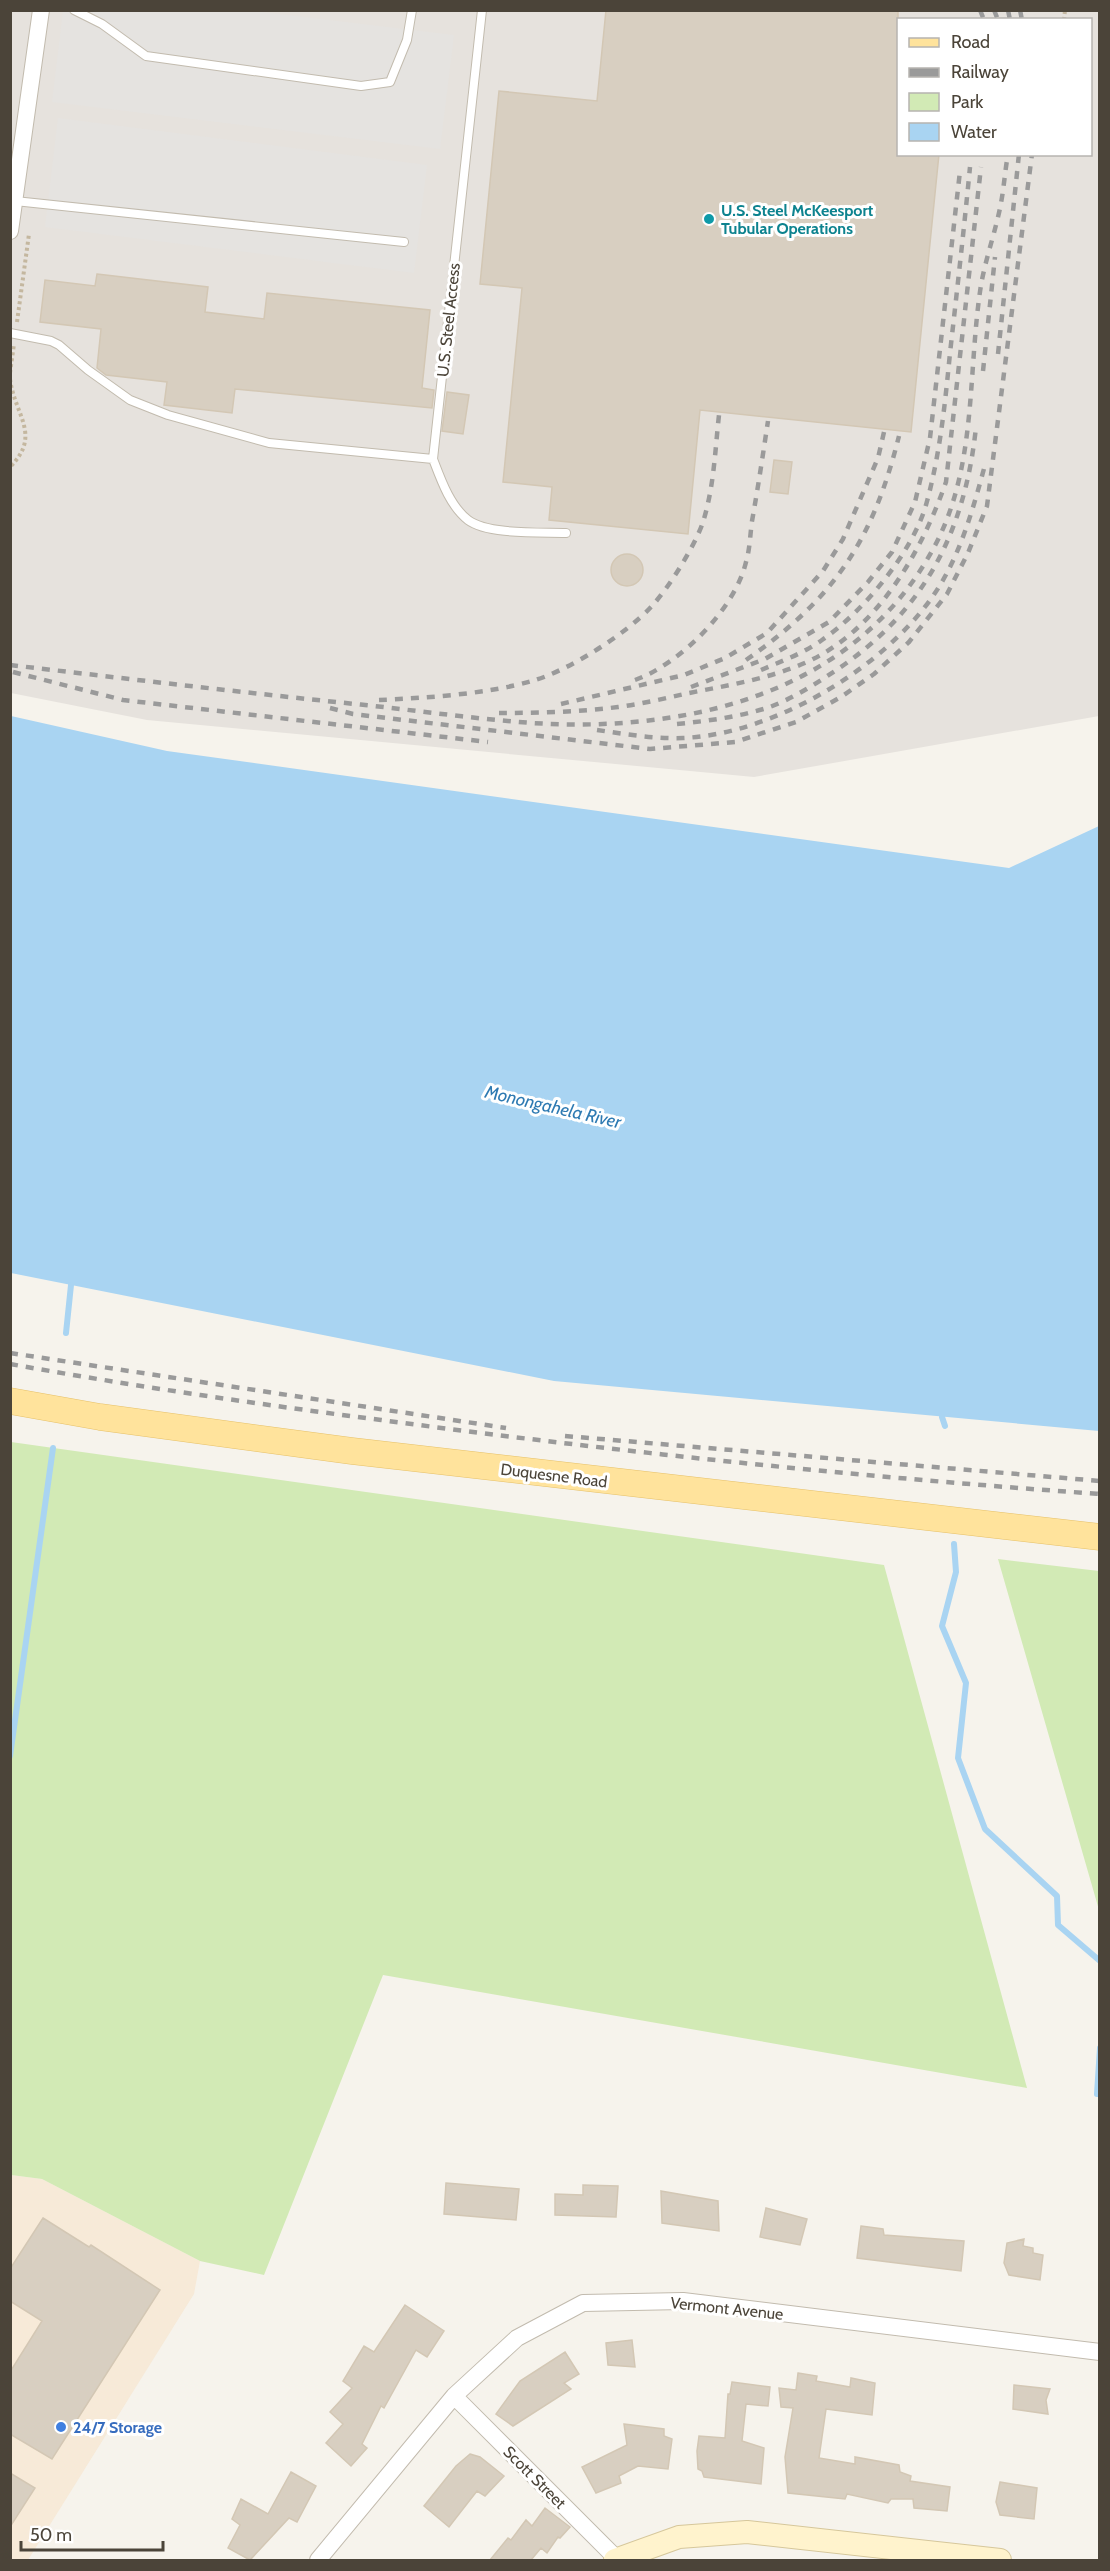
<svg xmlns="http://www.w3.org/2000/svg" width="1110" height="2571" font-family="Cabin,sans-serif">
	<rect width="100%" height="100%" fill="#f6f3ec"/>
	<path fill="#f7ead8" d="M11 2175 42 2179 200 2261 194 2294 28 2560H11Z"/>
	<path fill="#e6e2dd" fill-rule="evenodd" d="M10 11H1099V716L754 777 147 720 11 693ZM898 20H1090V154H898Z"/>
	<path fill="#d2eab5" d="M11 1442 884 1565 1027 2088 383 1975 264 2275 200 2261 42 2179 11 2175Z
		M998 1559 1099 1571V1910Z"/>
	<path fill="#e5e3e0" d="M63 11H253L454 35 440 149 52 102Z
		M58 118 427 165 414 273 45 227Z"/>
	<path fill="#a9d4f2" d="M11 716 167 751 1009 868 1099 826V1431L554 1381 11 1273Z"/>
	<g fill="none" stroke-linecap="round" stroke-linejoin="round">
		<path stroke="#a9d4f2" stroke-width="6" d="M66 1333 71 1285
			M942 1417 945 1426
			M954 1544 956 1572 942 1626 966 1683 958 1758 985 1829 1057 1896 1058 1925 1100 1961
			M10 1756 53 1448
			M1097 2094 1100 2048"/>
	</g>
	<path fill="#d8cfc1" stroke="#d3c7b4" stroke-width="1.5" d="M606 10H898V154H939L911 432 700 410 688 534 549 520 552 487 503 482 522 288 480 284 499 91 597 101Z
		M97 274 208 287 205 312 264 319 267 293 430 310 422 388 434 390 432 408 235 389 232 413 164 405 167 382 106 375 97 368 101 329 40 322 45 280 95 286Z
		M447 392 469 395 463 434 442 431Z
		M774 460 792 462 788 494 770 492Z
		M611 570a16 16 0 1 1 32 0a16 16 0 1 1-32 0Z
		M446 2183 519 2189 516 2220 444 2214Z
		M583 2185 618 2186 616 2217 555 2215V2194L583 2195Z
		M661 2191 718 2201 719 2231 662 2223Z
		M766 2208 807 2219 800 2245 760 2237Z
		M43 2218 89 2247 91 2245 160 2290 52 2459 10 2434V2372L42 2321 10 2301V2269Z
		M861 2226 883 2229 884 2235 964 2241 961 2271 857 2258Z
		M1024 2239 1023 2246 1033 2248V2253L1043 2255 1040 2280 1009 2275 1004 2263 1007 2243Z
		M405 2305 444 2331 427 2357 416 2350 384 2408 381 2406 362 2444 367 2448 351 2466 326 2443 343 2424 330 2412 352 2388 343 2381 364 2346 374 2352Z
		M632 2340 635 2367 608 2365 606 2343Z
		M565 2352 579 2374 564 2383 571 2389 513 2426 496 2414 520 2381Z
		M798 2373 817 2376 816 2381 850 2387 851 2378 875 2383 872 2415 826 2409 819 2458 855 2464V2457L899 2465 900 2472 911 2476 910 2481 950 2487 947 2511 914 2508 913 2499H891L888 2503 847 2494 845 2499 788 2493 785 2457 793 2408 781 2407 779 2388 796 2390Z
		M732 2382 770 2387 768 2406 746 2404 742 2441 764 2448 761 2484 704 2477 702 2471 698 2469 697 2451 699 2436 725 2438 728 2394H730Z
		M1014 2385 1050 2389 1046 2400 1048 2414 1013 2409Z
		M624 2424 664 2429V2436L672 2439 668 2469 638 2466 619 2476 621 2483 596 2493 582 2467 627 2445Z
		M470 2454 480 2457 504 2476 485 2496 477 2491 449 2527 424 2506 456 2466Z
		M291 2472 316 2486 297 2522 289 2518 250 2560 228 2548 240 2525 232 2519 241 2499 268 2514Z
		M10 2473 35 2488 10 2527Z
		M1000 2482 1037 2488 1034 2519 1000 2515 996 2502Z
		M545 2508 570 2527 560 2538 558 2537 547 2553 541 2548 531 2560H490L508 2538 511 2540 526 2520 532 2526Z"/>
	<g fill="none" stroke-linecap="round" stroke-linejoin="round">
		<g stroke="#c2bbae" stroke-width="10">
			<path id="lane" d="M74 10 102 24 146 56 361 86 390 82 407 40 412 10
				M482 10 433 459C441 480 450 506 468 520 488 535 541 532 566 533
				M15 201 404 242
				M10 333 51 341 59 345 88 370 130 400 168 415 269 443 433 459"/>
		</g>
		<g stroke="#c2bbae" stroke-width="18">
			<path id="street" d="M10 231 41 10
				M454 2396 617 2559
				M318 2560 454 2396 517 2338 583 2303 683 2301 1100 2352"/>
		</g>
		<g stroke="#d6c79b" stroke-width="24">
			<path id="secondary" d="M615 2560 679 2537 747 2532 1000 2560"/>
		</g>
		<g stroke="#e6c16a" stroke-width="27">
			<path id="primary" d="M10 1401 100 1417 352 1451 1100 1537"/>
		</g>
		<path stroke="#c4b79f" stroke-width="4" stroke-dasharray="3 3" stroke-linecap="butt" d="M1064 20 1065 10
			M17 322 29 234
			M10 373 14 344
			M10 379C15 416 42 435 10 467"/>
		<use href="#lane" stroke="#fff" stroke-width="8"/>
		<use href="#street" stroke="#fff" stroke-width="16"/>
		<use href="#secondary" stroke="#fff3cd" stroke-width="22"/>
		<use href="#primary" stroke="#ffe39c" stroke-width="26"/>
		<path stroke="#9a9a9a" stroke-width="4.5" stroke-dasharray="8 8" stroke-linecap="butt" d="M980 10 984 20
			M994 10 998 20
			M1008 10 1010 20
			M1020 10 1022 20
			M998 354 1019 154
			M983 371 995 257
			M746 660C835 598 873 540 899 436
			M10 665C129 679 247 693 365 705 421 711 476 719 532 723 686 733 852 695 932 551 978 469 967 374 981 285 986 257 996 230 1001 203 1004 187 1005 171 1008 154
			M761 670C782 661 804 653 822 640 863 612 912 553 926 505 940 455 945 404 950 353 957 291 964 229 970 167
			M13 672 123 700 488 742
			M635 680C680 664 735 609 746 562 750 549 750 535 752 521 758 488 763 454 768 421
			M691 687 765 659 829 622 868 582 892 552 915 502 930 438 960 171
			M379 700C426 698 487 694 532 681 568 671 626 634 651 607 668 589 695 546 703 522 714 487 715 451 719 415
			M561 704 684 675 725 658 767 633 823 571 843 539 878 458 884 432
			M330 708 353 714 650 749 735 742 796 722 841 697 874 674 909 642 947 594 968 553 987 506 1032 154
			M499 713C538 713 579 712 618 707 642 704 666 698 689 693 725 686 761 680 795 667 873 638 920 556 946 482L981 167
			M677 724C708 721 737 717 767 708 790 700 814 685 835 671 924 612 965 532 976 427
			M597 730C625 734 654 739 683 738 774 734 882 669 933 596 960 557 973 509 985 465
			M10 1353 506 1428
			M10 1364C133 1386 257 1404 381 1420 620 1452 859 1477 1100 1494
			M565 1436 1100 1481"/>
	</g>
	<circle fill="#0f9aa8" stroke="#fff" stroke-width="2" cx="709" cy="219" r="6"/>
	<circle fill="#3f7fe0" stroke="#fff" stroke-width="2" cx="61" cy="2427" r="6"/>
	<g text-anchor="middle" stroke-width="6" stroke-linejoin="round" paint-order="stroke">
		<g font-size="16" font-weight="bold" fill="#0d838f" stroke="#fff" text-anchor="start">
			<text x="721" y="216">U.S. Steel McKeesport<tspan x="721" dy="18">Tubular Operations</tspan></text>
		</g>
		<g font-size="16" fill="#4b4439" stroke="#fff">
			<text transform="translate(448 320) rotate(-84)" y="6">U.S. Steel Access</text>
			<text transform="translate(554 1475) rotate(7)" y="6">Duquesne Road</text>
			<text transform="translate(727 2308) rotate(6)" y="6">Vermont Avenue</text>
			<text transform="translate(535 2477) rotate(45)" y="6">Scott Street</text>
		</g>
		<g font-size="16" font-weight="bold" fill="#366cbe" stroke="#fff" text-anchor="start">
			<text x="73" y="2433">24/7 Storage</text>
		</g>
		<g font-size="18" font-style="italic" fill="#2e7ab2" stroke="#fff">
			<text transform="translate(553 1107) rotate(13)" y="6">Monongahela River</text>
		</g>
	</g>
	<rect width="1110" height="2571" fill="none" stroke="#4b4439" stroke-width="24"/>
	<rect x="897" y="18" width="195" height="138" fill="#ffffff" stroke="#b7b4b0" stroke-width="1.5"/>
	<rect x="909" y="38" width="30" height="9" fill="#ffe39c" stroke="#b7b4b0" stroke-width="1.5"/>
	<text x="951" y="48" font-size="18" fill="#4b4439">Road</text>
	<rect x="909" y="68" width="30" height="9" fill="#9a9a9a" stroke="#b7b4b0" stroke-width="1.5"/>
	<text x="951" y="78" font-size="18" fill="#4b4439">Railway</text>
	<rect x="909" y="93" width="30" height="18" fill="#d2eab5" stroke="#b7b4b0" stroke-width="1.5"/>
	<text x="951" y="108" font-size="18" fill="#4b4439">Park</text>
	<rect x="909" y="123" width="30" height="18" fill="#a9d4f2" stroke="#b7b4b0" stroke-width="1.5"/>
	<text x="951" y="138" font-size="18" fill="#4b4439">Water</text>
	<path d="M21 2541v9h142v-9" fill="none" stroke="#4b4439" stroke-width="3"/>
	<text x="30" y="2541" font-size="18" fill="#4b4439" stroke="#ffffff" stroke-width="4.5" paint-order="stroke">50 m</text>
</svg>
